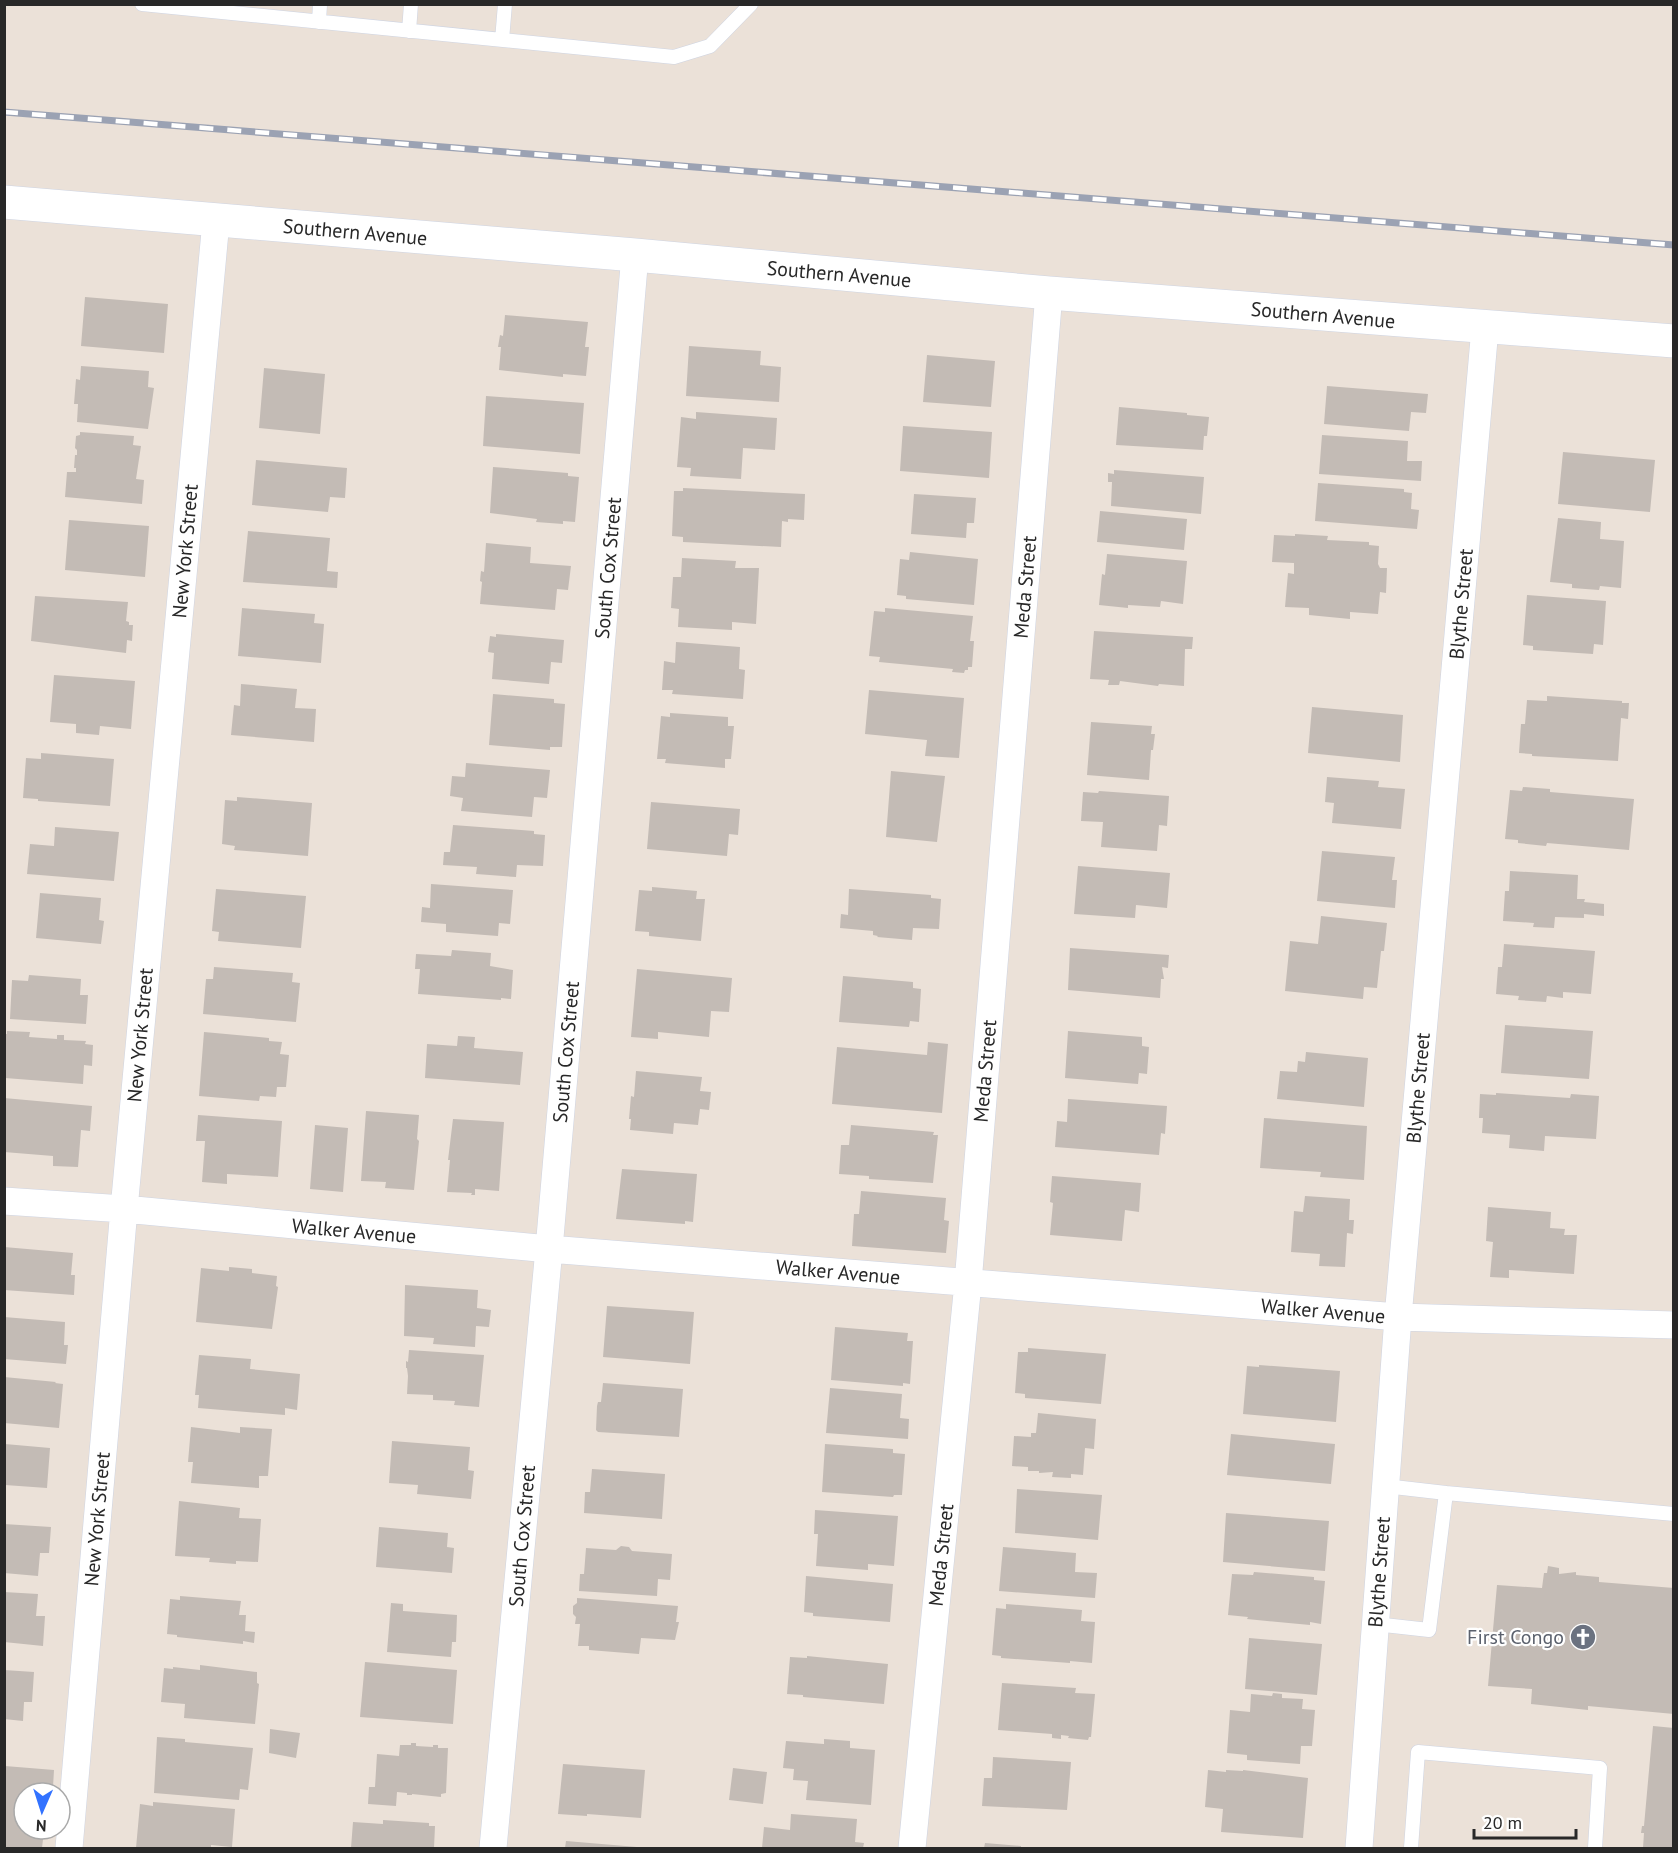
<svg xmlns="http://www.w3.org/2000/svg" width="1678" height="1853" font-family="'PT Sans',sans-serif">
	<rect width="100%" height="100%" fill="#ebe1d8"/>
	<path fill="#c3bbb5" d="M85 297 168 304 164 353 81 346Z
		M505 315 588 322 585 347H589L586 376 563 374V377L499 370 501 347H498L500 335 503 336Z
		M689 346 761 351 760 365 781 367 779 402 686 396Z
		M927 355 995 361 991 407 923 402Z
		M81 366 149 371 148 387 154 388 148 429 77 422 78 404H74L76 379 80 380Z
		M264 368 325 374 320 434 259 428Z
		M1327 386 1428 394 1426 413 1411 412 1409 431 1324 424Z
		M486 396 584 403 580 454 483 446Z
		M1119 407 1187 413V415L1209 417 1207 436H1204L1203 450 1116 445Z
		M696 412 777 418 775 450 743 448 741 479 690 476 691 468 677 467 681 417 696 419Z
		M903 426 992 432 989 478 900 471Z
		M80 432 134 436 133 445 141 446 136 479 144 480 142 504 65 497 67 472H76V468H74L75 455H77V450L75 448 76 436 80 435Z
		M1322 435 1408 441 1407 461H1422L1421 481 1319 474Z
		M1563 452 1655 460 1650 512 1558 504Z
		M256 460 347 468 345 498 330 497 328 512 252 505Z
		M493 467 568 473V476L579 477 575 522 563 521V524L536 522 537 519 490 513Z
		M1114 470 1204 477 1201 514 1111 506 1112 482H1108V473L1114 474Z
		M1318 483 1404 489V492L1412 493 1411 509 1419 510 1417 529 1315 521Z
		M683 488 805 494 804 520 788 519V522L782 521 781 547 683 542V537L672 536 674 491H683Z
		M914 494 976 498 974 523H967L966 538 911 534Z
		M1100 511 1187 519 1184 550 1097 542Z
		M1558 518 1601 522 1600 539 1624 541 1621 588 1600 586 1599 590 1572 588V584L1550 582Z
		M69 520 149 526 145 577 65 570Z
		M248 531 330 538 327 571 338 572 337 588 243 582Z
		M1295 534 1328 536 1327 540 1369 542V545L1379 546 1378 564 1380 568H1387L1386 593 1380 592 1378 614 1350 612V619L1309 615V608L1285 607 1288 573 1294 574V563L1272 562 1274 535 1295 536Z
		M486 543 531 547 530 563 571 566 568 590 557 589 555 610 480 604 482 582 480 581 481 571 484 572Z
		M910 552 978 559 974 605 906 599V596L897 595 900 559 909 560Z
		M1107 554 1187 561 1183 604 1161 601 1160 607 1128 605V608L1099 605 1102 574 1105 575Z
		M682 558 736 561 735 568H759L756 624 732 622V630L678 627 679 609 671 608 673 577H681Z
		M1527 595 1606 601 1603 645 1594 644 1593 654 1533 650V646L1523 645Z
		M35 596 128 602 126 621 129 622V625H133L132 641 127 640 126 653 31 641Z
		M242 608 315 614 314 623 324 624 321 663 238 656Z
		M885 608 973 616 970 641H974L972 667H968V670H965L964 673 952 672 953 669 879 662 880 657 869 656 874 611 885 612Z
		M1094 631 1193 637 1192 649H1185L1184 686 1159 684 1158 686 1120 681 1119 685H1108L1109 680 1090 679Z
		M496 634 564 640 562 663 551 662 549 684 492 679 494 653 488 652 490 636 496 637Z
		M676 642 740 647 739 669 745 670 743 699 672 694 673 690H662L664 661 675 663Z
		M54 675 135 681 131 729 100 726 99 735 76 733V724L50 722Z
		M241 684 297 689 295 708 316 709 314 742 231 735 234 705 240 706Z
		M869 690 964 698 959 758 925 756 927 740 865 734Z
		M493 694 554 699V703L565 704 562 747H550V750L489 745Z
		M1547 696 1622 701V703H1629L1628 719 1621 718 1618 761 1532 756V754L1519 753 1521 724H1525L1527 700 1547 701Z
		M1312 707 1403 715 1400 762 1308 753Z
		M670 713 728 717V726H734L731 759H725V768L665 763 666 759H657L661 716 670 717Z
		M1091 722 1152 726 1151 734H1155L1153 750H1151L1149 780 1087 775Z
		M41 753 114 759 110 806 38 801V799L23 798 26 758 41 759Z
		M466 763 550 770 547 798 534 797 532 817 461 811 463 798 450 796 452 776 465 777Z
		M891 771 945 776 937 842 886 837Z
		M1327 777 1379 781 1378 787 1405 789 1401 829 1332 823 1334 803 1325 802Z
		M1523 787 1550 789V792L1634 799 1629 850 1547 843 1546 846 1518 843V840L1505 839 1510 790 1522 791Z
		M1099 791 1169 796 1167 826 1159 825 1157 851 1101 847 1103 822 1081 821 1083 792 1098 793Z
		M237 797 312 803 308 856 234 850 235 846 222 844 225 800 237 801Z
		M651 802 740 809 738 835 729 834 727 856 647 849Z
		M453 825 534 831V834L545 835 543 866 517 865 516 877 476 874 477 867 443 865 444 852H450Z
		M55 827 119 832 114 881 27 874 30 844 54 846Z
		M1322 851 1395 857 1392 880H1397L1395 908 1317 901Z
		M1078 866 1170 873 1167 908 1136 905 1135 918 1074 914Z
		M1510 871 1578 875 1577 899H1585L1584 902 1604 904V916L1584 914V918L1555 917 1554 928 1533 927 1534 923 1503 921 1505 891H1509Z
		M431 884 513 890 510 924 499 923 498 936 446 932V924L421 922 422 907 430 908Z
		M652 887 697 891 696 899H705L701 941 649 936V932L635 931 639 890 652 891Z
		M216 889 306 896 301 948 218 941 219 932 212 931Z
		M849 889 931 895V898L941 899 939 929 913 928 912 940 877 937 878 936 873 935V931L840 928 841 914 848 915Z
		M40 893 101 898 99 920 104 921 101 944 36 938Z
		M1321 916 1387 923 1384 951H1381L1377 988 1364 987 1363 999 1285 991 1290 941 1318 944Z
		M1504 944 1595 951 1591 994 1563 992V998L1547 996 1546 1002 1518 1000 1519 996 1496 994 1498 967H1502Z
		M1070 948 1169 955 1168 968 1162 967 1164 979H1161L1160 998 1068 990Z
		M452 950 491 953 490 966 513 970 511 999 501 998V1000L418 994 420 969H415L416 954 451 956Z
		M214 967 293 973 292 982 300 983 296 1022 203 1014 206 979H213Z
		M637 969 732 978 729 1012 711 1011 709 1037 658 1032V1039L631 1037Z
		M29 975 81 979 80 995H88L86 1024 10 1019 12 980 28 981Z
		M843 976 913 982V988L921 989 919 1022 910 1021 909 1027 839 1022Z
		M1505 1025 1593 1031 1589 1079 1501 1073Z
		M7 1031 30 1032 29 1037 57 1039V1035H64V1040L86 1041 85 1044 93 1045 92 1066 84 1065 83 1084 5 1078V1034H7Z
		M1068 1031 1142 1037V1046L1149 1047 1147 1074 1139 1073 1138 1084 1065 1078Z
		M204 1032 269 1038V1041L282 1042 280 1054 289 1055 286 1087H277L276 1097 260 1096 259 1101 199 1096Z
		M458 1036 475 1037 474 1048 523 1052 520 1085 425 1078 427 1044 457 1046Z
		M928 1042 948 1044 942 1113 832 1104 837 1047 927 1055Z
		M1306 1052 1368 1058 1364 1107 1277 1099 1280 1071 1297 1072 1298 1061 1305 1062Z
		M636 1071 702 1077 700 1091 711 1092 709 1110 700 1109 698 1125 674 1123 673 1134 630 1130 631 1119H629L631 1096 634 1097Z
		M1496 1093 1570 1098 1571 1094 1599 1096 1596 1139 1545 1136 1544 1151 1509 1148 1510 1135 1482 1133 1483 1118H1479L1480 1094 1496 1095Z
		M4 1098 92 1106 90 1131 81 1130 78 1167 53 1166V1156L4 1152Z
		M1068 1099 1167 1106 1165 1134 1161 1133 1159 1155 1055 1147 1057 1121 1067 1122Z
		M366 1111 419 1115 417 1139 419 1141 414 1190 385 1188 386 1182 361 1181Z
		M198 1115 282 1121 278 1177 227 1174V1184L202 1182 205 1141H196Z
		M1264 1118 1367 1126 1364 1180 1320 1177 1321 1172 1260 1168Z
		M453 1119 504 1122 499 1191 475 1189V1195H471L472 1193 447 1192 450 1160H448Z
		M315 1125 348 1128 343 1192 310 1189Z
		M851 1125 934 1132 933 1135H938L933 1183 869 1179V1176L839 1174 841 1145H849Z
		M622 1169 697 1174 693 1222 685 1221V1224L616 1219Z
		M1052 1176 1141 1183 1139 1212 1125 1210 1122 1241 1050 1235 1053 1203 1050 1202Z
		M861 1191 946 1198 944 1220 949 1221 946 1253 852 1246 854 1214H859Z
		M1305 1196 1350 1199 1349 1220H1354L1353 1234 1347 1233 1345 1267 1319 1266 1320 1254 1291 1252 1294 1211 1303 1212Z
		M1488 1207 1551 1212 1550 1228 1565 1229 1564 1235H1577L1574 1274 1509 1270V1278L1490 1277 1493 1242 1486 1241Z
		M4 1247 73 1253 71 1275H75L74 1295 4 1290Z
		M229 1267 252 1269V1273L277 1276 276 1286 278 1287 272 1329 196 1322 201 1268 229 1271Z
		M405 1285 478 1290 477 1308 491 1310 489 1327 476 1326 475 1347 433 1344 434 1338 404 1336Z
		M607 1306 694 1312 690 1364 603 1357Z
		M4 1317 65 1322 64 1345H68L66 1364 4 1359Z
		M835 1327 908 1333 907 1341H913L910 1384 903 1383V1386L831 1380Z
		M1028 1348 1106 1354 1101 1404 1025 1398V1394L1015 1393 1018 1352H1028Z
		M409 1350 484 1355 479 1407 454 1405 455 1401 433 1400V1395L407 1394 408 1376 407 1368H406V1361L408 1362Z
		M199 1355 251 1359 250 1369 300 1374 297 1410 285 1408V1415L198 1408 199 1395H195Z
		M1259 1365 1340 1371 1336 1422 1243 1414 1247 1366 1259 1367Z
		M4 1377 56 1382 55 1383 63 1384 59 1428 4 1423Z
		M603 1383 683 1389 679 1437 598 1432 596 1430 597 1406 598 1402H601Z
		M830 1388 902 1394 900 1418 909 1419 908 1439 826 1433Z
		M1038 1413 1096 1419 1094 1449 1085 1448 1083 1475 1071 1474V1478L1052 1477 1053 1472 1039 1473V1471H1028V1467L1012 1466 1014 1436 1031 1437V1433H1036Z
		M191 1427 240 1433V1427L272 1429 268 1476H259V1488L191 1483 193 1462H188Z
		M1231 1434 1335 1444 1331 1484 1227 1475Z
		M392 1441 470 1447 468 1470 474 1471 471 1499 417 1494 418 1485 389 1483Z
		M5 1444 50 1448 47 1488 5 1485Z
		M825 1444 893 1449V1453L905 1454 902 1495H894L893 1497 822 1492Z
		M592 1469 665 1474 662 1519 584 1513 585 1492H590Z
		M1017 1489 1102 1495 1098 1540 1015 1533Z
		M179 1501 240 1508 239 1518 261 1519 258 1562 236 1561V1564L209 1562 210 1558 175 1556Z
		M815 1510 898 1516 894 1566 868 1564V1570L816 1566 818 1534H814Z
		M1226 1513 1329 1521 1325 1571 1223 1562Z
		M4 1524 51 1527 49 1553H40L38 1576 4 1573Z
		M379 1527 448 1533 447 1547 454 1548 452 1573 376 1567Z
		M621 1546 629 1547 632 1551 672 1554 670 1580 658 1579 657 1596 579 1591 580 1574H584L586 1548 616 1550Z
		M1003 1547 1076 1553 1075 1572 1097 1573 1095 1598 999 1591Z
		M1548 1566 1559 1568V1574L1576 1572V1575L1599 1577V1582L1674 1588V1714L1588 1706V1710L1531 1704 1532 1689 1488 1686 1497 1585 1542 1588 1544 1573H1547Z
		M1254 1572 1314 1577V1580L1325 1581 1321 1624 1310 1622V1625L1247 1619 1248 1617 1228 1615 1232 1574 1253 1575Z
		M806 1576 893 1584 890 1622 813 1616V1613L804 1612Z
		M4 1592 38 1594 36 1616H45L43 1646 4 1642Z
		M180 1596 241 1601 239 1615H246L245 1631 255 1632 254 1643 243 1641V1644L177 1637V1635L167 1634 170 1599 180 1600Z
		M577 1598 678 1606 676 1622H679L675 1640 641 1638 639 1654 589 1650V1646H578L580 1624H575L576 1617 573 1614V1606L577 1603Z
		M391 1603 403 1604V1611L457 1615 456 1642H452L451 1657 387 1652Z
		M1006 1604 1082 1610 1081 1621 1095 1622 1092 1663 1070 1661V1663L1001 1658V1656L992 1655 996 1608 1006 1609Z
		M1249 1638 1322 1644 1317 1695 1245 1689Z
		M807 1656 888 1664 884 1704 803 1697V1695L787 1694 790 1657 807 1658Z
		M365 1662 457 1670 453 1724 360 1717Z
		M200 1665 257 1672V1683L259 1684 255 1724 184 1718 185 1704 161 1702 164 1668 173 1669V1667L200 1670Z
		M4 1670 34 1672 32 1702H24L23 1721 4 1719Z
		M1002 1683 1076 1688 1075 1693 1095 1694 1091 1737H1089L1088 1740 1068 1738 1069 1736 1061 1735V1739L1052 1738V1734L998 1730Z
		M1273 1693 1282 1694V1698L1303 1699 1302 1709 1315 1710 1312 1746H1301L1300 1764 1247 1760V1755L1227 1753 1230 1710 1250 1712 1251 1694 1272 1696Z
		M1653 1726 1674 1728V1848H1643L1644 1833H1641L1642 1826H1644Z
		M270 1729 300 1733 296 1758 269 1753Z
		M157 1737 185 1739V1742L253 1748 248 1790 240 1789 239 1800 154 1793Z
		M824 1739 850 1741V1748L875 1750 871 1805 806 1800 808 1781 793 1780 794 1769 783 1768 786 1741 824 1744Z
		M411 1743H416V1746L433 1747V1745H438V1748H448L446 1793 441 1794V1797L412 1794V1795H407V1793L397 1792 396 1806 368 1804 369 1787H375L377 1754 399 1756 400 1745H411Z
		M993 1757 1071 1762 1067 1810 982 1806 984 1778H992Z
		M563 1764 645 1770 641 1818 587 1814V1816L558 1814Z
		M5 1766 54 1770 53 1787 48 1786 47 1793H24V1829H49V1831H44L42 1848H5Z
		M733 1768 767 1772 763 1804 729 1800Z
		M1208 1770 1226 1772V1770L1243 1771V1770L1308 1778 1303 1838 1221 1832 1223 1809 1205 1807Z
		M153 1802 235 1809 232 1847 211 1845V1848H136L140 1804 153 1806Z
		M791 1814 857 1819 855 1842 864 1843 863 1848H762L764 1827 790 1830Z
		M383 1820 429 1823V1826H435L434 1848H351L353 1822 383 1824Z
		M566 1841 637 1847V1848H565Z
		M985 1843 1021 1846V1848H984Z"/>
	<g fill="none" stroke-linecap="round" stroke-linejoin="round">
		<g stroke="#ced4e2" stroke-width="15">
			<path id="lane" d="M142 4 674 57 710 46 751 4
				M319 22 320 4
				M409 31 411 4
				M502 40 505 4
				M1385 1486 1446 1493
				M1375 1624 1429 1630 1446 1493 1674 1514
				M1411 1848 1418 1752 1600 1768 1595 1848"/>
		</g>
		<g stroke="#ced4e2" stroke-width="28">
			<path id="street" d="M4 1201 124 1209 549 1249 1398 1317 1674 1325
				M69 1848 124 1209 216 221
				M493 1848 549 1249 635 255
				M912 1848 968 1283 1049 293
				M1359 1848 1398 1317 1485 328"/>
		</g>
		<g stroke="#ced4e2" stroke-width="34">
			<path id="secondary" d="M4 202 635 255 1049 293 1674 341"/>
		</g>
		<use href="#lane" stroke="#fff" stroke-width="14"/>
		<use href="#street" stroke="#fff" stroke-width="27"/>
		<use href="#secondary" stroke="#fff" stroke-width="33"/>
		<g stroke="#9ba2b3" stroke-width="7">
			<path id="rail" d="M4 112 1674 245"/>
		</g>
		<use href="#rail" stroke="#fff" stroke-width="4.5" stroke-dasharray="14" stroke-linecap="butt"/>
	</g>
	<defs>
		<g id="church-disc" transform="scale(1.35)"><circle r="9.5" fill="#6b7280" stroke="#fff"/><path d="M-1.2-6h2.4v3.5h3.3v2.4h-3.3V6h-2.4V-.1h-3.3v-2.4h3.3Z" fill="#fff"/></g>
	</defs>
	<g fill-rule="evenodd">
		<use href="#church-disc" x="1583" y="1637"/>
	</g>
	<g text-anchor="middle" stroke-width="4.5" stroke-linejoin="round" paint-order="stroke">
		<g font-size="20" fill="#282828" stroke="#fff">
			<text transform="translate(355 232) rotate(5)" y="7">Southern Avenue</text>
			<text transform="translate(839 274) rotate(5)" y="7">Southern Avenue</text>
			<text transform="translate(1323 315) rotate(5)" y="7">Southern Avenue</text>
			<text transform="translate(185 551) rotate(-85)" y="7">New York Street</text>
			<text transform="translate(608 568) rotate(-85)" y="7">South Cox Street</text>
			<text transform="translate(1025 587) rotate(-85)" y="7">Meda Street</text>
			<text transform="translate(1461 604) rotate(-85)" y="7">Blythe Street</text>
			<text transform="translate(140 1035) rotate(-85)" y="7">New York Street</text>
			<text transform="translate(566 1052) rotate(-85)" y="7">South Cox Street</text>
			<text transform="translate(985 1071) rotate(-85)" y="7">Meda Street</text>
			<text transform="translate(1418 1088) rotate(-85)" y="7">Blythe Street</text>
			<text transform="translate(354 1231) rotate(5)" y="7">Walker Avenue</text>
			<text transform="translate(838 1272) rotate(5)" y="7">Walker Avenue</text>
			<text transform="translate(1323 1311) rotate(5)" y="7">Walker Avenue</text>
			<text transform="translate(97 1519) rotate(-85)" y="7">New York Street</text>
			<text transform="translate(522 1536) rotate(-85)" y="7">South Cox Street</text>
			<text transform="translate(941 1555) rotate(-84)" y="7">Meda Street</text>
			<text transform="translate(1379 1572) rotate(-86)" y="7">Blythe Street</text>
		</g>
		<g font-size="20" fill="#5b616d" stroke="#fff" text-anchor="end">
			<text x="1564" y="1644">First Congo</text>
		</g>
	</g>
	<rect width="1678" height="1853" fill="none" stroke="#282828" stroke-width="12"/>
	<g transform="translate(42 1811) rotate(183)"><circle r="28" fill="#ffffff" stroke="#a9a9a9" stroke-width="1.5"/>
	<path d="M0-4.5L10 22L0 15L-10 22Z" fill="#3272ff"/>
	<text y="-9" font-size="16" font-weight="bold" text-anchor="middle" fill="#282828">N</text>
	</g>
	<path d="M1474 1829v9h102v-9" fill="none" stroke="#282828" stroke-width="3"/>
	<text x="1483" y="1829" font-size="18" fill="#282828" stroke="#ffffff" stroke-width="4.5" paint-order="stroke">20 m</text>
</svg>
